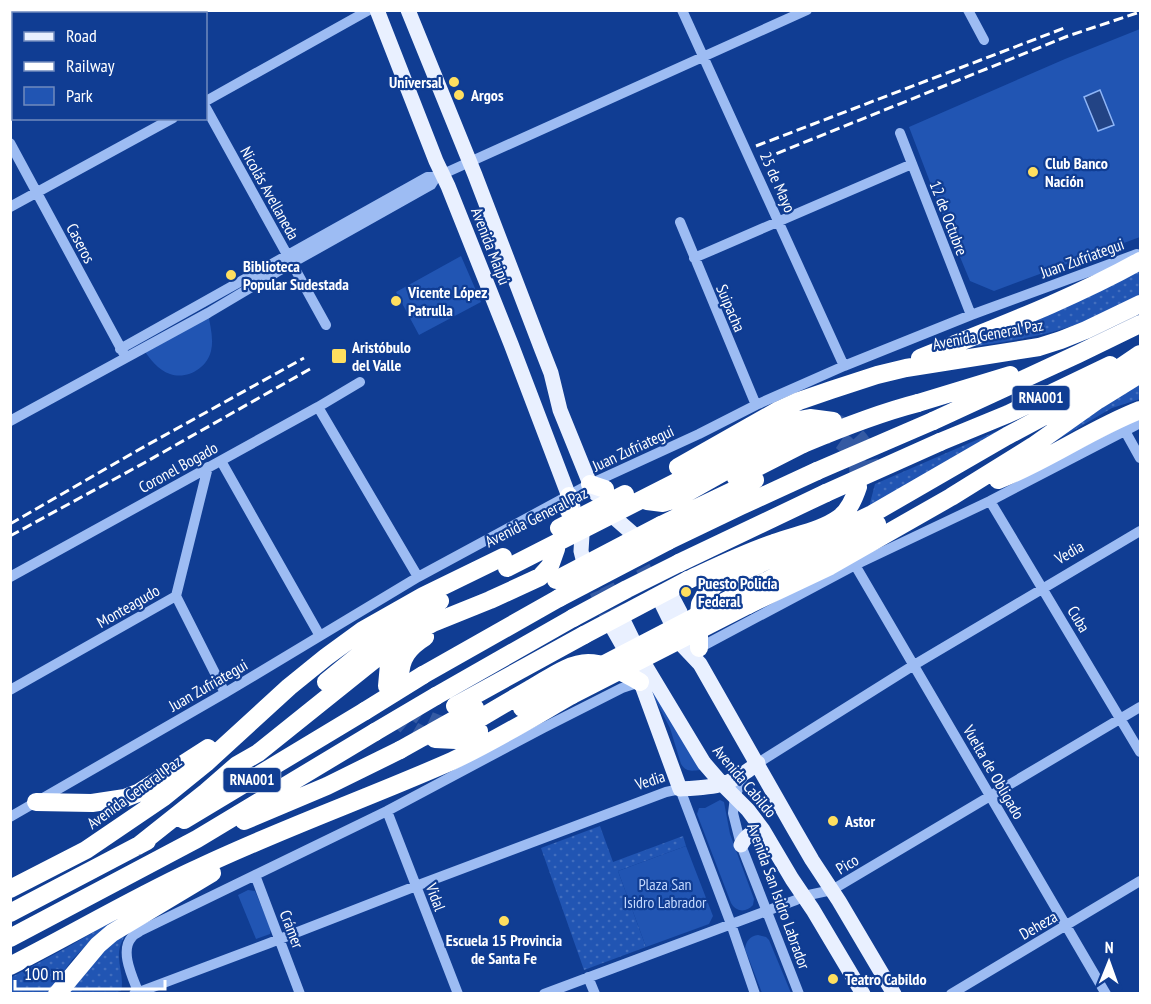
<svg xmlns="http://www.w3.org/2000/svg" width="1151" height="1004" font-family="'PT Sans Narrow',sans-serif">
	<defs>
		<pattern id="grass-dots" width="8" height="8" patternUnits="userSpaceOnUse" patternTransform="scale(1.5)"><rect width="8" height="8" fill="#2155b3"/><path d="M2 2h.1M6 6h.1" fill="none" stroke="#426ebe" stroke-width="1.8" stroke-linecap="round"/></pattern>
	</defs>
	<rect width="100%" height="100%" fill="#103d93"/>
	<path fill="url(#grass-dots)" d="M1140 267V295C1125 302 1110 310 1095 317 1053 336 1005 342 960 348Z
		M1140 384V399L1112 408 1040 450 1111 402Z
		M1004 428 869 507 875 484Z
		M600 826 613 862 683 836 686 846 618 871 646 947 584 970 541 848Z
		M169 888 96 935 72 960 48 993H11L10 978 68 947Z
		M128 929C124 938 118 946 119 957 119 968 124 979 121 991L114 993 63 994 83 968Z"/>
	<path fill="#2155b3" d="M1140 29V237L994 291 970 281 943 216 909 127 1065 59Z
		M461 256 481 302 419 335 396 292Z
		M208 313C210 325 214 339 211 351 207 368 187 380 170 374 158 370 150 359 143 349Z
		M650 682 700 767V770C691 771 686 772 681 764L670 728 647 684Z
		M720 800 724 802 730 834 754 899 753 905C746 913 736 912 731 903L697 814 699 808H705Z
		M686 846 713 916 709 924 646 947 618 871Z
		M248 890 255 891 271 929 270 934 256 939 238 895Z
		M758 935 766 937 769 940 791 993H762L745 949C746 941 750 936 758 935Z"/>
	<path fill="#234485" stroke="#8eb5f7" stroke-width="1.5" d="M1100 90 1114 125 1098 131 1084 97Z"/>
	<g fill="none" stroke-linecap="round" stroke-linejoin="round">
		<path stroke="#345aa3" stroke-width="15" stroke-dasharray="15 8" stroke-linecap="butt" d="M632 547 660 600
			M597 565 623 620
			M588 570 611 625"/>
		<path stroke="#345aa3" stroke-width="18" stroke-dasharray="18 9" stroke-linecap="butt" d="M834 422C860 432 873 453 870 481
			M816 431C846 436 863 456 858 487
			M400 678C403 709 425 724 454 727
			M387 686C392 716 405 732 435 739"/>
		<path stroke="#9dbcf3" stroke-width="10" d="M151 10 152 14
			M682 10 844 366
			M968 10 984 40
			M19 14 24 10
			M206 101 369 10
			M206 108 326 325
			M900 133 971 315
			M10 143 124 354
			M10 207 173 118
			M680 222 756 405
			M694 258 912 164
			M120 349 427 177H436L443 174 807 10
			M318 407 418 577
			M10 421 208 313 292 263 431 185 436 177
			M1125 431 1140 458
			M221 461 320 636
			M990 501 1140 752
			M855 565 1106 994
			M10 577 318 407 360 382
			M176 596 225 693
			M699 648 855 565 990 501 1140 423
			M10 690 176 596 208 467
			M758 763 914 665 1140 531
			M744 774 735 797 733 813 741 845 799 994
			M387 811 458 994
			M10 817 225 693 418 577 590 484 699 434 756 405 844 366 971 315 1137 254
			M255 875 300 994
			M588 977 595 994
			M134 994 267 944 416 886 666 792 680 789 731 924 755 994
			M139 994C133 978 119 951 132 937 134 934 138 933 140 931L387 811 543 728 622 688 640 682
			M544 994 796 900 804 896 832 890 1140 707
			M951 994 1140 881"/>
		<path stroke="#e9f0ff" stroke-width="15" d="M377 10 436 161 448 186 511 344 573 507
			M408 10 475 175 542 350 551 373 560 410 590 484 596 494
			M616 519 632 533
			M582 535 581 551 583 559
			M671 595 680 612 685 633
			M660 600 682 645 700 664 794 829 812 860 839 901 894 994
			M623 620 645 665 704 763 723 785 748 810 763 830 792 879 813 910 863 994
			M611 625 636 669 680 789C717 787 728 787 758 763
			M741 845C746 835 753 831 763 830"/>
		<path stroke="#fff" stroke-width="18" d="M920 358C994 328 1070 300 1140 261
			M918 403 1010 375
			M933 421 1078 354 1140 324
			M940 442 1008 414 1110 365
			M678 467 777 411 799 401 831 390 877 375 906 368 1039 347 1061 340 1086 330 1140 304
			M684 478 788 422 810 418 833 421
			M736 478 803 444
			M998 480C1047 461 1091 429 1140 410
			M590 484 605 489
			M647 501 663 503 676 499 788 436 804 432 816 431
			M569 511V496
			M661 525 755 480
			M668 541 741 506 817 471
			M679 563 826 493
			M688 580C716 567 744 553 774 543 795 535 821 531 839 518 849 511 854 499 858 487
			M743 592 829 551 877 524
			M748 605 830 566 951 497 1033 446 1098 400 1140 374
			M699 648V614L700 604 706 593 716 584 775 557 827 536 872 514 1007 436 1065 405 1140 354
			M423 675 559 598
			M400 678C400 658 409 647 425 637
			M326 682C362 652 398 623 440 601
			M387 686 389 664 393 656
			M436 696 573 618
			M455 706 584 635
			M522 708 566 684
			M454 727H460L474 722C492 711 511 700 530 689 547 680 568 663 588 663 606 663 625 673 640 682
			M435 739 456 740 479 731
			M36 802 92 803 125 798 138 793 208 748
			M184 820 365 711
			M244 821 327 786 400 750
			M138 846 206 792 237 765 258 753 374 660 406 638 433 623 490 600 540 577 550 566 556 549
			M10 889 86 850 164 797 206 763 289 687 326 657 363 630 423 596 503 557
			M10 913 147 841
			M10 938 197 839 375 732
			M10 966C71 935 130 900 192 871 277 830 366 799 452 761 493 742 532 718 572 695
			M57 994 98 945 112 933 212 873"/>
		<path stroke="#fff" stroke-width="3" stroke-dasharray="10 4.5" stroke-linecap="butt" d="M756 146 1067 27
			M763 159 1068 36 1140 12
			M10 524 140 449 304 358
			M10 536 144 463 310 369"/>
		<path stroke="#fff" stroke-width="18" d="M803 444C841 428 879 413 918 403
			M817 471 933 421
			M826 493 940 442
			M559 528 625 494
			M507 568 684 478
			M556 580 661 525
			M559 598 668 541
			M573 618 627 589 679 563
			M584 635 688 580
			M566 684 743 592
			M572 695 748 605
			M365 711 423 675
			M375 732 436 696
			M400 750 475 708"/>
	</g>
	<g fill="#ffdf5f" stroke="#103d93" stroke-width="2">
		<circle cx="454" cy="82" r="6"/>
		<circle cx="459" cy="95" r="6"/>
		<circle cx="1033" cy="172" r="6"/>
		<circle cx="231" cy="275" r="6"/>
		<circle cx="396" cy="301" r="6"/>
		<rect x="331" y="348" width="16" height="16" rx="3"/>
		<circle cx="686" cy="592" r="6"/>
		<circle cx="833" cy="821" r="6"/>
		<circle cx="504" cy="921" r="6"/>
		<circle cx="833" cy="979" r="6"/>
	</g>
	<g text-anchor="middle" stroke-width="4.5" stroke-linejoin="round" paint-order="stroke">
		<g fill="#103d93" stroke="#b7c5df" stroke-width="1.5">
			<rect x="1012.5" y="386" width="57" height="24" rx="4.5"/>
			<rect x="223.5" y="768" width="57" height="24" rx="4.5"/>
		</g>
		<g font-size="15" font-weight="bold" fill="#fff">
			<text x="1041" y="403">RNA001</text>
			<text x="252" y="785">RNA001</text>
		</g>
		<g font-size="16" font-weight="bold" fill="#fff" stroke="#103d93" text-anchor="start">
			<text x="442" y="88" text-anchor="end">Universal</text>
			<text x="471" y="101">Argos</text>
			<text x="1045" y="169">Club Banco<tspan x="1045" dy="18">Nación</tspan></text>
			<text x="243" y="272">Biblioteca<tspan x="243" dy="18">Popular Sudestada</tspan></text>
			<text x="408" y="298">Vicente López<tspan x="408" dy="18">Patrulla</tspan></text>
			<text x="352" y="353">Aristóbulo<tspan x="352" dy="18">del Valle</tspan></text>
			<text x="698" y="589">Puesto Policía<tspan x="698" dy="18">Federal</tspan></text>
			<text x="845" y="827">Astor</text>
			<text x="504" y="946" text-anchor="middle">Escuela 15 Provincia<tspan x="504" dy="18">de Santa Fe</tspan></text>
			<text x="845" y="985">Teatro Cabildo</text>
		</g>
		<g font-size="16" fill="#fff" stroke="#103d93">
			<text transform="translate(778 182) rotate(66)" y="6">25 de Mayo</text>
			<text transform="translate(270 193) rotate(61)" y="6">Nicolás Avellaneda</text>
			<text transform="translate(949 218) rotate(69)" y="6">12 de Octubre</text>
			<text transform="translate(81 243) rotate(62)" y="6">Caseros</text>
			<text transform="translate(491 246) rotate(69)" y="6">Avenida Maipú</text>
			<text transform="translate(1082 258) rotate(-20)" y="6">Juan Zufriategui</text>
			<text transform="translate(731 308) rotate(67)" y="6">Suipacha</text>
			<text transform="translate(988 334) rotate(-10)" y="6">Avenida General Paz</text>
			<text transform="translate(633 448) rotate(-25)" y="6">Juan Zufriategui</text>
			<text transform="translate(178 467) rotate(-29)" y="6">Coronel Bogado</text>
			<text transform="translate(536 517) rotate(-27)" y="6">Avenida General Paz</text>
			<text transform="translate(1069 552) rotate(-30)" y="6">Vedia</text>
			<text transform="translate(128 606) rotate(-30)" y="6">Monteagudo</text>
			<text transform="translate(1079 619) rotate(59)" y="6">Cuba</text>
			<text transform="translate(208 685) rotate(-30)" y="6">Juan Zufriategui</text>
			<text transform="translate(994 772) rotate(60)" y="6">Vuelta de Obligado</text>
			<text transform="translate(650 780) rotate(-18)" y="6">Vedia</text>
			<text transform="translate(745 781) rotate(50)" y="6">Avenida Cabildo</text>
			<text transform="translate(134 792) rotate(-36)" y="6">Avenida General Paz</text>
			<text transform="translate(847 864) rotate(-31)" y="6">Pico</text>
			<text transform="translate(779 896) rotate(70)" y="6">Avenida San Isidro Labrador</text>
			<text transform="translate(436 897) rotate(69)" y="6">Vidal</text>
			<text transform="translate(1038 925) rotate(-30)" y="6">Deheza</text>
			<text transform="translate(292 929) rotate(69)" y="6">Crámer</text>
		</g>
		<g font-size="16" fill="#c4d9fe" stroke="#103d93">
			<text x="665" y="890">Plaza San<tspan x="665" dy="18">Isidro Labrador</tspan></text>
		</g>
	</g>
	<rect width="1151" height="1004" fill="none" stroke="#ffffff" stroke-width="24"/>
	<rect x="12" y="12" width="195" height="108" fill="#103d93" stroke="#708bbe" stroke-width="1.5"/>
	<rect x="24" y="32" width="30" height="9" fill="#e9f0ff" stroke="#708bbe" stroke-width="1.5"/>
	<text x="66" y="42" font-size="18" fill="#ffffff">Road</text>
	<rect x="24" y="62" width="30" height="9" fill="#ffffff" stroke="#708bbe" stroke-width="1.5"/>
	<text x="66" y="72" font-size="18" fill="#ffffff">Railway</text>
	<rect x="24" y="87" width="30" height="18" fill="#2155b3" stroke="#708bbe" stroke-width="1.5"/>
	<text x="66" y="102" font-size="18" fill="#ffffff">Park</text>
	<g transform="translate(1109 962) rotate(1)" stroke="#103d93" stroke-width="4.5" paint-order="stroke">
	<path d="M0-4.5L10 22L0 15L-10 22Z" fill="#ffffff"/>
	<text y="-9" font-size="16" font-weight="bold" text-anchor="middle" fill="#ffffff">N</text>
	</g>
	<path d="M15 980v9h150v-9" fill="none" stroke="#ffffff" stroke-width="3"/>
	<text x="24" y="980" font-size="18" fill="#ffffff" stroke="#103d93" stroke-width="4.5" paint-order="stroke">100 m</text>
</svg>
